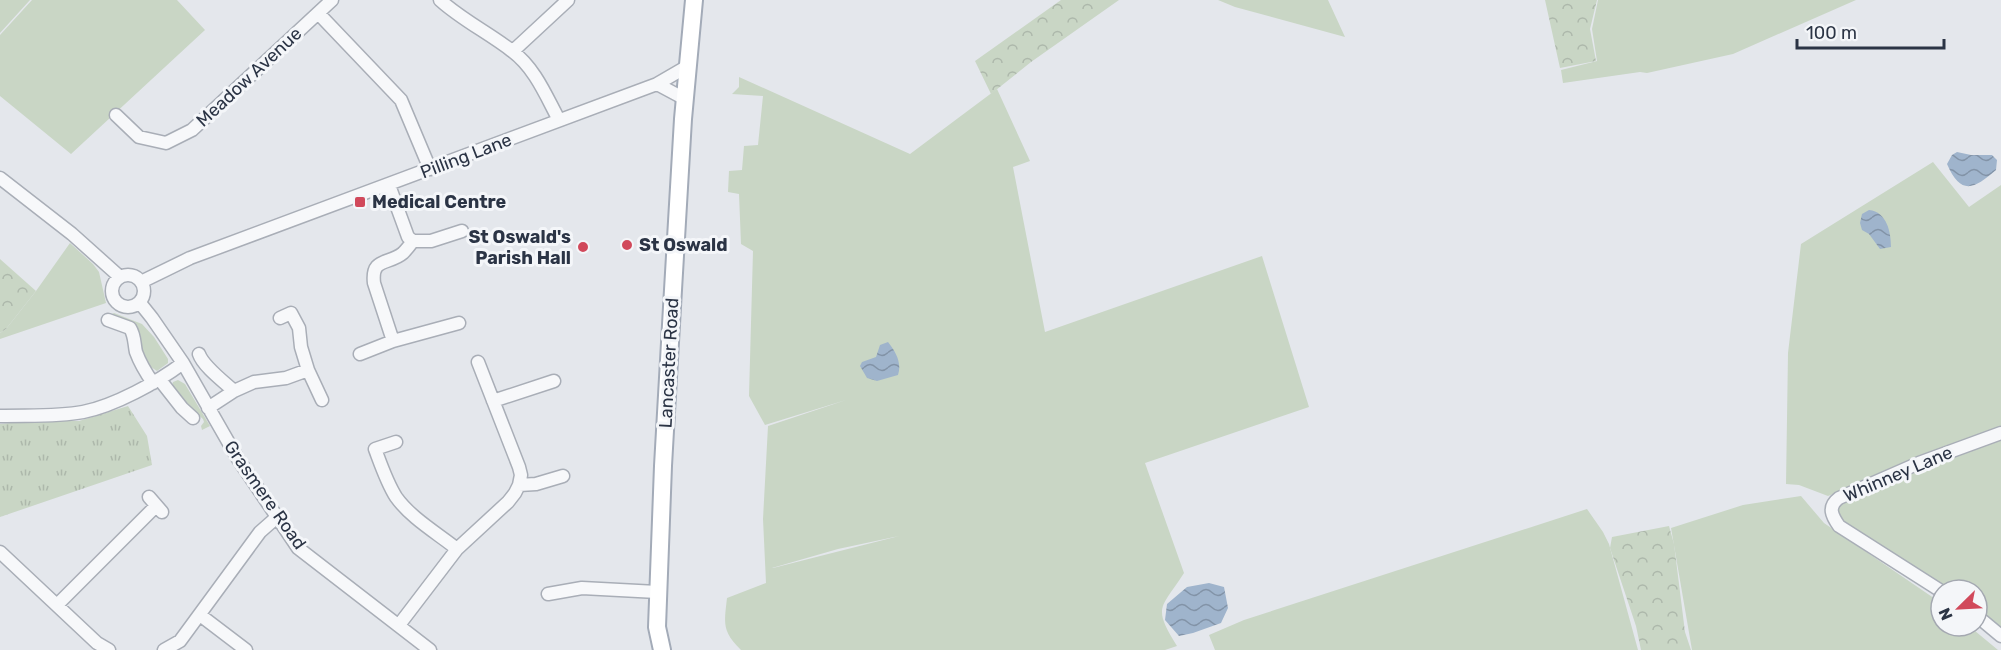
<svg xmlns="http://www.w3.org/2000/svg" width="2001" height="650" font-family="Rubik,sans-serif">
	<defs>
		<pattern id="forest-crowns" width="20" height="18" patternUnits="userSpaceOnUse" patternTransform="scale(1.5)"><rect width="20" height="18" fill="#c9d6c5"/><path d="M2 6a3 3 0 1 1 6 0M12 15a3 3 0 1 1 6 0" fill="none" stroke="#adb8ab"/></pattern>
		<pattern id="park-tufts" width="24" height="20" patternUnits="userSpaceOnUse" patternTransform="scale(1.5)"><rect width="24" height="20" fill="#c9d6c5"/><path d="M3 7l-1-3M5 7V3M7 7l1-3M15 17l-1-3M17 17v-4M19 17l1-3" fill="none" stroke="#adb8ab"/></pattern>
		<pattern id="water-waves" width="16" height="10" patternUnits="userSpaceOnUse" patternTransform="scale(1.5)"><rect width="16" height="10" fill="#9fb4cc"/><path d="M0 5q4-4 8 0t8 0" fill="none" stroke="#8293a7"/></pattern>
	</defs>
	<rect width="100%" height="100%" fill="#e4e7ec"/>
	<path fill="#c9d6c5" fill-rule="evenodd" d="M0 0H30L0 33Z
		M32 0H177L205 30 71 154 0 96V35Z
		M1218 0H1328L1345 37 1235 7Z
		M1598 0H1856L1733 54 1647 73 1640 72 1563 83 1561 70 1597 61 1592 29Z
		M739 77 910 154 997 89 1030 161 1013 167 1045 332 1262 256 1309 407 1145 463 1184 573C1161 609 1152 606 1177 646L1165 650H741C722 631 724 624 727 598L766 583 763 519 768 426 846 400 765 425 749 396 753 251 741 244 739 194 728 192 729 171 742 170 744 146 758 145 763 96 732 94 739 87ZM899 536 773 568H772L838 549Z
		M1933 162 1969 207 2001 185V431L1828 496 1799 485 1786 484 1788 353 1801 244Z
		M70 243 93 264 99 272 106 303 0 339V333L6 329 36 291Z
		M114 313 142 324 154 337 168 359V363L157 371 151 367 149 369 141 350 115 320 112 314Z
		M178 380 185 384 210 426 202 430 201 426 204 422 203 419 175 394 172 385 173 382Z
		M2001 435V630L1977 610V590H1947L1847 526 1839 517 1837 503Z
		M1801 496 1824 523 1941 603V626H1969L1998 650H1692L1671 528 1743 505Z
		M1587 509 1603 532 1609 544 1638 650H1215L1209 635 1244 620Z"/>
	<path fill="url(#forest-crowns)" d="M1061 0H1119L1031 62 991 94 975 61Z
		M1545 0H1597L1590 29 1596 61 1560 68Z
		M0 259 36 291 6 329 0 333Z
		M1669 526 1674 544 1685 632 1691 650H1641L1636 626 1610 548 1612 537Z"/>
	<path fill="url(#park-tufts)" d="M128 406 147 436 152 465 0 517V424L29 421H79Z"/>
	<path fill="url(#water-waves)" d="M1957 152 1971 155H1992L1997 160 1996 170C1974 189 1961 196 1947 164L1952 155Z
		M1869 210C1887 212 1891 232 1891 247L1880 249 1869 234 1862 230 1860 223 1862 214Z
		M888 342C896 352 902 363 898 375L877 381 867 378 860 366 862 362 876 357 880 345Z
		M1209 583 1224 587 1228 608 1221 623 1193 633 1179 636 1165 620 1167 604 1187 587Z"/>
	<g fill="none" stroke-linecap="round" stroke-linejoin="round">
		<g stroke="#a9aeb7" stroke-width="15">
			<path id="minor" d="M440 0C462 20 489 33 512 51 535 68 546 96 559 120
				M318 13 401 100 430 169
				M513 51 568 0
				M657 84 685 99
				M116 115 139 137 166 143 192 130 332 0
				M0 178 72 234 120 277
				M389 185 408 237 413 241
				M413 241H431L462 231
				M112 291a16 16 0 1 1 32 0a16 16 0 1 1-32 0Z
				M141 282 190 258 657 84 688 66
				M140 303 152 318 183 363 238 459 298 548 430 650
				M280 318 291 313 299 328 301 347 308 370 322 400
				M108 320 130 328C135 336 134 343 136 352 140 363 146 373 153 383
				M393 341 374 283C371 257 389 265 403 253 406 250 410 245 413 241
				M199 354C203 366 223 381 234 391
				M360 354 393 341 459 323
				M478 362 519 467 521 475 519 485
				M160 380 182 408 193 418
				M493 401 554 381
				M208 408 234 391 254 382 286 378 308 370
				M0 416C27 415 57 417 83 412 114 406 158 382 183 363
				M396 442 375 449C381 465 387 483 396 497 411 518 437 533 457 549
				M149 497 162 512
				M0 552 97 643 109 650
				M1941 591 1839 526C1832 516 1827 507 1839 498L1919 463 2001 433
				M548 594 582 588 657 592
				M57 605 156 506
				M200 615 246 650
				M1977 616 2001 636
				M399 625 457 549 508 502 515 493 519 485 536 484 563 476
				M164 650 180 641 260 532 277 517"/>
		</g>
		<g stroke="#a3abb8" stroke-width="20">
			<path id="major" d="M662 650 657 627 663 466 672 307 683 119 694 0"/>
		</g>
		<use href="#minor" stroke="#f7f8fa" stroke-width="12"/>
		<use href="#major" stroke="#fff" stroke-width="16"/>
	</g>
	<g fill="#d1495b" stroke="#f4f6f9" stroke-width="2">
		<rect x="354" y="196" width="12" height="12" rx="3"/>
		<circle cx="627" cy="245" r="6"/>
		<circle cx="583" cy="247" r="6"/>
	</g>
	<g text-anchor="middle" stroke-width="6" stroke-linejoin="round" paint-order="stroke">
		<g font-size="18" fill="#2b3445" stroke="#f4f6f9">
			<text transform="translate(249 77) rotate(-43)" y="6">Meadow Avenue</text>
			<text transform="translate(466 156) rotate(-21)" y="6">Pilling Lane</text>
			<text transform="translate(669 363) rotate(-87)" y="6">Lancaster Road</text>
			<text transform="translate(1898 474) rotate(-23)" y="6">Whinney Lane</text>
			<text transform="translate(265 495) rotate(55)" y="6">Grasmere Road</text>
		</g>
		<g font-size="18" font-weight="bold" fill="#2b3445" stroke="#f4f6f9" text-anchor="start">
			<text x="372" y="208">Medical Centre</text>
			<text x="571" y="243" text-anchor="end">St Oswald's<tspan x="571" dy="21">Parish Hall</tspan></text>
			<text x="639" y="251">St Oswald</text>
		</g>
	</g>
	<g transform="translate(1959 608) rotate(246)"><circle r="28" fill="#f4f6f9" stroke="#a4a8b1" stroke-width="1.5"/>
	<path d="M0-4.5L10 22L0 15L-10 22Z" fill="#d1495b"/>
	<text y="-9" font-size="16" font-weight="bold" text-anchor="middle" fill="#2b3445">N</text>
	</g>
	<path d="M1797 39v9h147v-9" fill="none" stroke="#2b3445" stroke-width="3"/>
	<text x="1806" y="39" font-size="18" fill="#2b3445" stroke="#f4f6f9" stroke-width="4.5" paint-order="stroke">100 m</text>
</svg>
